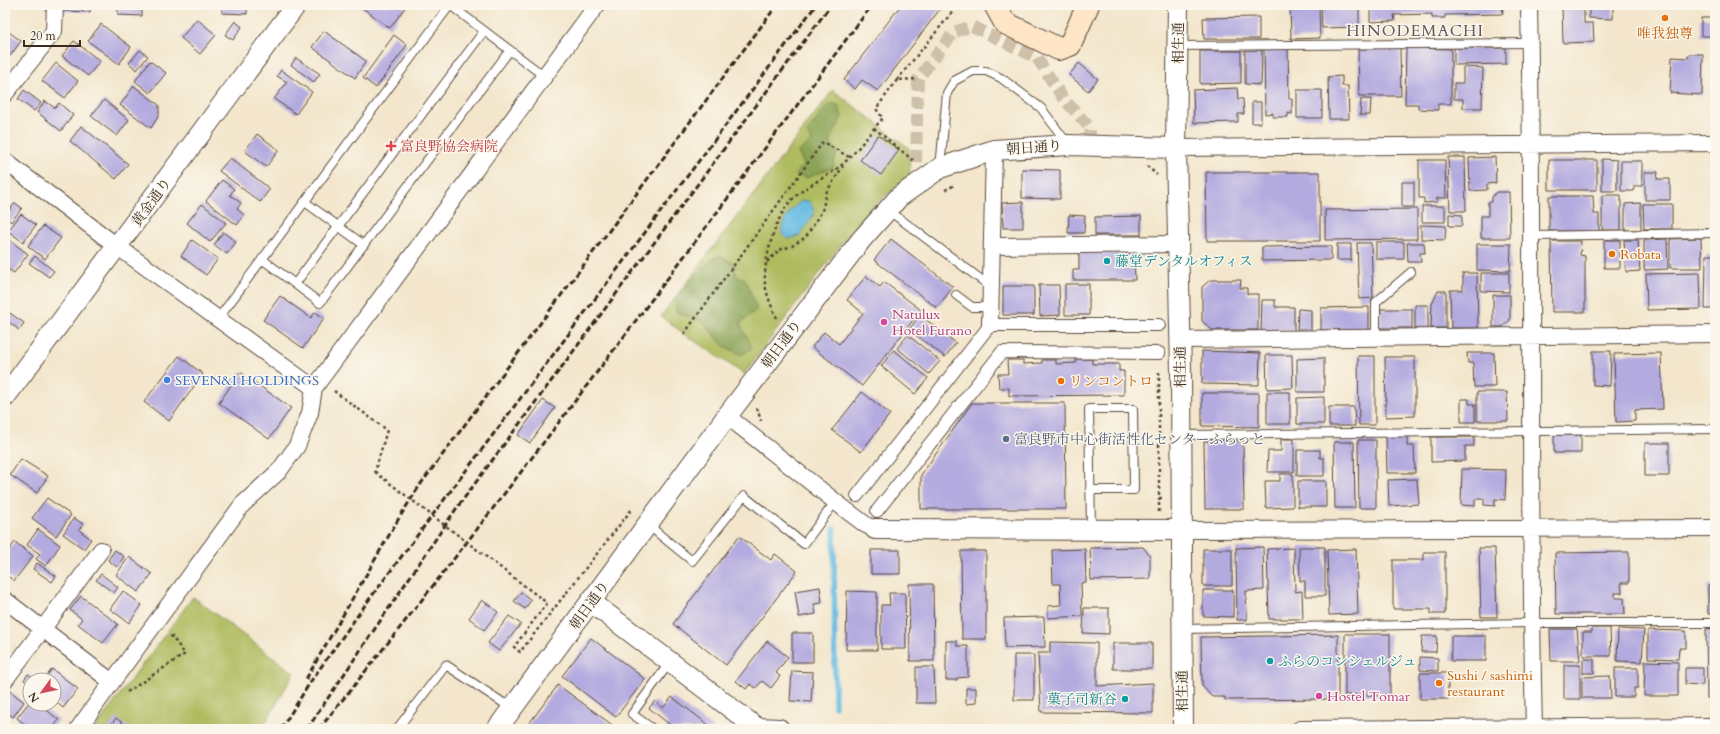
<svg xmlns="http://www.w3.org/2000/svg" width="1720" height="734" font-family="Cardo,'Noto Serif JP',serif">
	<rect width="100%" height="100%" fill="#fbf7ec"/>
	<filter id="ink" filterUnits="userSpaceOnUse"><feTurbulence type="fractalNoise" baseFrequency=".025" numOctaves="2"/><feDisplacementMap in="SourceGraphic" scale="8" xChannelSelector="R" yChannelSelector="G"/><feConvolveMatrix kernelMatrix="1 2 1 2 8 2 1 2 1" color-interpolation-filters="sRGB"/></filter>
	<filter id="wash" filterUnits="userSpaceOnUse"><feTurbulence type="fractalNoise" baseFrequency=".012" numOctaves="4" result="noise"/><feDisplacementMap in="SourceGraphic" scale="16" xChannelSelector="R" yChannelSelector="G"/><feGaussianBlur stdDeviation="0.9" result="paint"/><feColorMatrix in="noise" values="0 0 0 0 0 0 0 0 0 0 0 0 0 0 0 0 0 1.4 0 .05"/><feComposite in="paint" operator="in"/></filter>
	<g filter="url(#wash)">
		<rect width="100%" height="100%" fill="#f3e6cc"/>
		<path fill="#aebb5e" stroke="#74723e" d="M833 90 909 148 910 176 874 205 851 231 744 374 684 334 661 316Z
			M193 597 294 673 262 729H94Z"/>
		<path fill="#8aa355" stroke="#62663a" d="M829 103 838 105 842 117 830 141 837 151 833 167 806 178 795 174 804 164 798 152 812 141 807 133Z
			M720 256 735 264 736 276 745 279 757 309 740 323 752 348 741 355 724 346 702 321 676 312 675 297 711 260Z"/>
		<path fill="#65bbe2" stroke="#507280" d="M802 201H809L814 210 813 216 799 236 789 239 782 234C780 222 793 206 802 201Z"/>
		<g fill="none" stroke-linecap="round" stroke-linejoin="round">
			<path stroke="#65bbe2" stroke-width="5.5" d="M834 529 835 706"/>
		</g>
		<g id="blocks">
			<path fill="#b3aadf" d="M63 5H90V12L63 11Z
				M118 5H142V16L118 15Z
				M222 5H247V14L222 13Z
				M358 5H407L390 28Z
				M901 5H943L878 91 862 80 855 89 844 80Z
				M1290 5H1319L1320 38 1291 39Z
				M1321 5H1502L1503 14 1445 15V18H1432V14L1394 15 1395 21 1370 22V7H1359V27L1322 28Z
				M1584 5V23H1593L1594 42 1563 43 1562 6Z
				M1589 5H1613V19L1589 18Z
				M1712 14H1715V36H1701V18H1712Z
				M1259 17V39H1204L1203 18Z
				M197 19 216 35 200 54 181 38Z
				M235 21 242 27 233 40 225 35Z
				M101 24 131 47 119 64 88 41Z
				M5 29 21 41 10 56 5 52Z
				M324 31 366 61 355 78 312 47Z
				M394 35 407 45 376 88 363 78Z
				M74 41 100 61 88 76 62 56Z
				M1400 48 1401 96H1359L1358 49Z
				M1406 48 1451 49V104H1438V110L1418 109V104H1405Z
				M1454 48H1506V64L1454 65Z
				M1264 49H1288L1289 99H1292V114L1288 113V117H1273V113L1265 114Z
				M140 50 148 56 137 70 129 63Z
				M1245 50H1262L1261 85 1245 84Z
				M1200 51H1241V83L1200 84Z
				M1689 54H1703L1702 95 1670 93 1672 57 1688 58Z
				M296 58 320 74 314 82 291 65Z
				M150 61 166 73 150 93 135 81Z
				M56 63 78 81 65 98 42 81Z
				M1079 63 1098 79 1088 91 1069 75Z
				M1463 67 1483 68 1482 108H1463V99H1454V83H1463Z
				M281 70 312 92 296 114 274 99 287 82 277 76Z
				M1342 76V86H1348L1349 119H1329L1328 77Z
				M134 86 159 105V115L151 128 120 105Z
				M1237 88 1238 99H1243L1244 114H1238V122L1194 123 1193 90Z
				M24 90 41 103 34 111 18 99Z
				M1297 90H1322V118H1297Z
				M1361 99H1371L1370 115H1360Z
				M104 100 129 120 117 136 91 116Z
				M45 101 55 108 59 103 73 115 61 131 37 112Z
				M1252 102H1261V123H1252Z
				M81 126 128 164 116 179 70 141Z
				M257 134 279 150 266 167 245 151Z
				M878 135 899 150 881 175 860 160Z
				M1448 157H1465L1466 211H1450Z
				M1495 157 1496 183 1487 184V190L1470 191 1469 158Z
				M230 158 270 189 260 202 219 171Z
				M1602 159 1617 160V191H1602Z
				M1419 160H1445L1446 198H1437V202L1424 203V198H1419Z
				M1549 160H1597V190H1549Z
				M1621 161H1642V186H1634V191H1621Z
				M1022 169 1060 170V199L1022 198Z
				M1206 172H1320V241H1207Z
				M1645 172H1658L1657 179H1670V200H1645Z
				M222 180 234 189 230 195 241 203 237 209 244 215 237 225 206 201Z
				M1402 182H1414V207H1402Z
				M1496 192H1509L1510 238H1481V216H1488V202H1492V197Z
				M1602 195H1621V230H1602Z
				M1549 196H1593L1594 214H1599V231H1549Z
				M1023 202V228H1003L1002 203Z
				M15 203 22 208 11 222 5 216Z
				M1641 203V230H1625V204Z
				M202 204 226 223 210 242 187 223Z
				M1643 204H1672V229H1644Z
				M1422 206H1445V222H1422Z
				M1417 209V239L1325 240V210Z
				M21 214 36 225 23 242 8 231Z
				M1449 214 1462 215V226H1449Z
				M1069 215 1085 216 1084 233H1068Z
				M1141 216V235H1095V217Z
				M1421 225 1446 226 1445 240 1421 239Z
				M43 226 61 238 45 259 28 246Z
				M223 232 236 242 227 254 214 245Z
				M1701 238 1702 268H1670V239Z
				M8 239 28 254 14 273 5 267V242Z
				M891 239 953 287 937 308 874 260Z
				M1667 239 1668 269 1644 270V240Z
				M192 240 218 259 206 275 181 256Z
				M1604 240H1620V268H1604Z
				M1624 240H1638L1640 271 1626 272Z
				M1551 241H1581L1580 255 1585 256V312H1552Z
				M1376 242H1404V259H1376Z
				M1357 243H1371L1373 298 1359 299Z
				M1407 243H1424L1425 253H1420L1421 262H1408Z
				M1337 244H1351V260H1337Z
				M1477 244H1511L1510 271 1477 270Z
				M1331 246V260L1262 261V247Z
				M1134 252 1135 280H1073V270H1079V253Z
				M1706 255H1715V309H1705Z
				M35 256 54 271 49 277 29 263Z
				M1463 273H1477L1478 328H1451L1450 290H1463Z
				M1481 273H1509V292L1481 291Z
				M1700 273 1701 309 1647 310 1646 274Z
				M866 276 880 287 884 282 921 310 862 386 812 347 824 332 839 344 863 313 847 300Z
				M1210 280H1241L1240 288H1247V294H1258V330H1212L1202 321V287Z
				M1065 284H1089V315H1065Z
				M1039 285H1059L1060 315 1040 316Z
				M1003 286H1034V315H1003Z
				M1438 291H1446V328H1431L1432 304Z
				M1493 295H1510V320L1502 327H1493Z
				M280 296 311 318 315 312 324 318 303 348 263 320Z
				M1262 300H1275V307H1294V331H1261Z
				M1415 305H1428V329H1415Z
				M1369 307V330H1321V308Z
				M1298 309 1311 310V332L1297 331Z
				M1381 309H1412V328H1380Z
				M7 311 24 323 19 330 5 319Z
				M920 315 956 343 945 357 909 330Z
				M908 335 940 361 929 374 897 348Z
				M894 350 928 378 915 394 881 366Z
				M1202 351 1260 353 1259 385 1202 384Z
				M1593 351H1611L1610 386 1593 385Z
				M1467 353H1494L1495 387H1474L1473 363H1468Z
				M1661 353 1663 409 1635 410V421L1616 422 1614 354Z
				M1266 355H1292L1293 388 1267 389Z
				M179 356 203 374 169 421 144 402Z
				M1358 356H1375V425H1359Z
				M1385 357H1415V416L1386 417Z
				M1324 358V392H1297V359Z
				M1076 359H1092V364H1119V371H1124V395L1009 396V388H999L998 374H1008L1007 360H1023V364L1042 363V360H1056V364L1076 363Z
				M240 372 291 408 269 439 219 403Z
				M862 392 890 414 861 452 832 430Z
				M1267 392H1290V424H1267Z
				M1477 392H1507L1508 421H1477Z
				M1202 393H1259V427L1202 426Z
				M1324 397V424H1297V398Z
				M1461 399H1469V404H1475V422H1461Z
				M543 400 555 408 530 443 518 435Z
				M972 403H1065L1066 509H921V475Z
				M1329 407H1354L1355 426H1329Z
				M1554 435H1581V453H1554Z
				M1386 436H1407V446H1414L1415 473H1387Z
				M1431 437H1474V446H1465V461L1431 462Z
				M1281 439H1294V472H1267L1268 451H1281Z
				M1358 440H1376V508H1359Z
				M1204 441H1243L1244 509H1205Z
				M1334 442H1354L1355 508H1335Z
				M1645 443H1669V476H1645Z
				M1297 450H1320V458H1324V476H1297Z
				M21 459 48 476 37 493 10 475Z
				M1462 469 1506 470 1505 500 1495 499V506L1484 505V499H1475V506L1461 505Z
				M1280 474H1293V507L1266 508 1265 481H1280Z
				M1417 479 1419 504 1389 506 1388 480Z
				M1298 481H1326V507H1298Z
				M47 498 71 515 56 536 32 518Z
				M74 518 83 524 79 530 91 539 84 549 63 534Z
				M38 529 60 545 46 566 36 559 40 554 27 545Z
				M739 536 771 560 775 554 797 571 726 665 673 624Z
				M15 542 33 556 14 581 5 574V555Z
				M1143 547 1150 556V579L1091 580 1090 548Z
				M1263 547 1264 590 1246 591 1247 620H1237L1236 548Z
				M1299 547H1325V596H1305V581H1300Z
				M1294 548 1295 592 1302 591 1303 619H1269L1267 549Z
				M1479 548H1495L1497 617H1481Z
				M1085 549 1086 582 1081 583 1082 616 1048 618V606L1061 605 1060 584H1053L1052 550Z
				M1203 549H1232V586H1203Z
				M1356 549 1358 614 1329 615 1327 550Z
				M115 550 124 557 117 567 108 560Z
				M871 550H900V574H871Z
				M961 551H986V639H962Z
				M1424 552H1445V614H1431V609H1393V560H1424Z
				M1629 552V583H1621L1622 593H1615V598H1624L1625 614H1556L1555 553Z
				M129 557 152 574 138 592 116 575Z
				M37 563 56 576 52 582 33 569Z
				M101 574 118 587 114 593 96 580Z
				M909 584H933L934 661H910Z
				M1708 585H1715V614H1708Z
				M820 587 822 603 814 604 816 614 799 617 795 591Z
				M1203 590H1233V617L1203 616Z
				M123 591 142 605 129 623 110 609Z
				M847 591 877 592V650H846Z
				M521 592 531 600 525 609 514 601Z
				M889 593H905L906 649H881V605H890Z
				M81 596 118 624 103 643 78 624 82 619 70 610Z
				M482 600 498 612 484 630 469 618Z
				M1084 608H1109V634L1083 633Z
				M509 616 521 624 499 651 488 643Z
				M1044 617 1045 647 1005 648 1004 618Z
				M1592 628H1610L1611 656H1583V632H1592Z
				M1715 628V698H1707L1706 629Z
				M1550 629H1577L1580 661H1551Z
				M1618 629 1644 630 1642 662 1617 661Z
				M1648 630 1686 631V648H1679L1678 659 1648 658Z
				M792 633H813V662H792Z
				M1345 634H1390V695H1345Z
				M1338 635V699L1225 700V697H1212L1202 686 1201 637Z
				M1422 636H1437L1436 652H1421Z
				M1451 636H1486V661H1451Z
				M591 638 645 679 616 717 562 676Z
				M767 641 788 657 776 673 780 676 771 688 762 681 756 688 750 684 746 689 736 681Z
				M946 641H957V646H968V677L957 678V680H946Z
				M1050 642 1097 643V686L1153 683V713L1041 712 1038 653H1050Z
				M1113 643H1152V669H1113Z
				M1014 655H1034V700H1014Z
				M1420 657 1438 658V671L1420 670Z
				M1583 659H1594V673H1583Z
				M1645 661 1678 662V696H1644Z
				M1564 665H1580V699H1564Z
				M916 667H934L935 703H916Z
				M1615 668H1638V688H1634V697H1615Z
				M1685 668H1703V685L1685 684Z
				M52 669 78 689 63 708 54 700V680H44Z
				M792 671 813 672 811 702 790 701Z
				M1420 673H1448V699H1420Z
				M28 674 36 680H30V685L24 680Z
				M1610 676 1611 698H1582V677Z
				M558 685 615 727 614 729H525Z
				M966 688H976V703L966 704Z
				M10 691 24 702 13 717 5 711V697Z
				M672 697 714 729H668L666 727 669 724 649 708 655 701 663 708Z
				M30 701V704H39L59 720 52 729H31L17 718Z
				M116 718 131 729H108Z"/>
		</g>
	</g>
	<g filter="url(#ink)">
		<use href="#blocks" fill-opacity="0" stroke="#574638" stroke-width="1"/>
		<g fill="none" stroke-linecap="round" stroke-linejoin="round">
			<path stroke="#cec0a9" stroke-width="12" stroke-dasharray="12 6" stroke-linecap="butt" d="M916 162 918 79 954 32 972 26 1037 58 1063 98 1090 128V145"/>
			<g stroke="#574638" stroke-width="10">
				<path id="service" d="M1178 46 1530 43
					M940 168 947 93 954 81 973 71H986L1001 78 1041 108 1067 143
					M305 202 364 245
					M888 210 991 287
					M1532 236 1715 233
					M262 259 320 303 510 50
					M295 284 484 31
					M956 295 972 307H991
					M218 319 450 5 544 76
					M1376 338V302L1411 272
					M1182 435 1715 429
					M1090 490H1134L1133 409H1089L1091 529
					M648 525 692 561 744 496 804 544 835 502
					M1182 629 1532 623H1715
					M397 729 446 665 511 708
					M653 729 632 714 670 662"/>
			</g>
			<g stroke="#574638" stroke-width="14">
				<path id="pedestrian" d="M857 496 990 325H1159
					M877 511 1002 352 1159 353"/>
			</g>
			<g stroke="#574638" stroke-width="18">
				<path id="minor" d="M1529 5C1534 246 1528 488 1534 729
					M5 94 54 31 55 5
					M1176 148 1715 143
					M5 161 118 247 314 388
					M992 246 1178 244
					M990 325 994 150
					M1180 340 1715 334
					M727 416 846 510 866 525 875 529
					M1181 530 1715 528
					M5 600 112 682 242 505 279 471 297 446 310 413 314 388 597 5
					M5 680 101 550
					M78 729 112 682
					M1300 729 1715 726"/>
			</g>
			<g stroke="#574638" stroke-width="22">
				<path id="tertiary" d="M1178 5 1176 148 1181 371 1183 729
					M5 397 296 5
					M875 529 1181 530
					M591 602 757 728 779 729
					M497 729 727 416 861 240 899 197 940 168 994 150 1068 145 1176 148"/>
			</g>
			<g stroke="#574638" stroke-width="24">
				<path id="secondary" d="M995 5 1005 23 1059 49 1070 45 1088 5"/>
			</g>
			<path stroke="#574638" stroke-width="2.5" stroke-dasharray="3 3" stroke-linecap="butt" d="M614 11 618 5
				M897 80 958 5
				M874 128 915 162
				M1147 166 1157 175
				M945 190 955 185
				M767 262 779 250 792 246 806 237 822 211 827 191 843 166
				M777 318C772 308 767 296 765 284 763 262 775 219 789 203 804 185 828 178 845 162 859 149 870 132 883 118L876 109 897 80 918 79
				M684 334 823 142 849 157
				M1159 372V498H1162
				M334 391 387 430 375 472
				M757 408 761 421
				M1159 512V498
				M547 603 514 647 520 652 632 509
				M127 692 185 654 169 633"/>
			<use href="#service" stroke="#fff" stroke-width="8"/>
			<use href="#pedestrian" stroke="#fff" stroke-width="12"/>
			<use href="#minor" stroke="#fff" stroke-width="16"/>
			<use href="#tertiary" stroke="#fff" stroke-width="20"/>
			<use href="#secondary" stroke="#fde5c5" stroke-width="22"/>
			<path stroke="#3b2a1e" stroke-width="3" stroke-dasharray="6 3" stroke-linecap="butt" d="M306 679 399 518 420 485 777 5
				M281 729 311 681 368 601 816 5
				M307 729 456 509 831 5
				M319 729C510 493 690 248 872 5"/>
			<path stroke="#574638" stroke-width="2.5" stroke-dasharray="3 3" stroke-linecap="butt" d="M375 472 547 603"/>
		</g>
	</g>
	<g fill="#e8710a" stroke="#fbf7ec" stroke-width="1.5">
		<circle cx="1665" cy="18" r="4"/>
		<circle cx="1612" cy="254" r="4"/>
		<circle cx="1061" cy="381" r="4"/>
		<circle cx="1439" cy="683" r="4"/>
	</g>
	<path fill="#e0444e" stroke="#fbf7ec" stroke-width="1.5" d="M389 140h4v4h4v4h-4v4h-4v-4h-4v-4h4z"/>
	<g fill="#0f9aa8" stroke="#fbf7ec" stroke-width="1.5">
		<circle cx="1107" cy="261" r="4"/>
		<circle cx="1270" cy="661" r="4"/>
		<circle cx="1125" cy="699" r="4"/>
	</g>
	<g fill="#d1479c" stroke="#fbf7ec" stroke-width="1.5">
		<circle cx="884" cy="322" r="4"/>
		<circle cx="1319" cy="696" r="4"/>
	</g>
	<circle fill="#3f7fe0" stroke="#fbf7ec" stroke-width="1.5" cx="167" cy="380" r="4"/>
	<circle fill="#5c6f8a" stroke="#fbf7ec" stroke-width="1.5" cx="1006" cy="439" r="4"/>
	<g text-anchor="middle" stroke-width="3" stroke-linejoin="round" paint-order="stroke">
		<g font-size="14" fill="#c56008" stroke="#fbf7ec" text-anchor="start">
			<text x="1665" y="38" text-anchor="middle">唯我独尊</text>
			<text x="1620" y="259">Robata</text>
			<text x="1069" y="386">リンコントロ</text>
			<text x="1447" y="680">Sushi / sashimi<tspan x="1447" dy="16">restaurant</tspan></text>
		</g>
		<g font-size="14" fill="#3b2a1e" stroke="#fbf7ec">
			<text transform="translate(1178 43) rotate(-90)" y="5">相生通</text>
			<text transform="translate(1034 147) rotate(-4)" y="5">朝日通り</text>
			<text transform="translate(151 202) rotate(-54)" y="5">黄金通り</text>
			<text transform="translate(781 344) rotate(-53)" y="5">朝日通り</text>
			<text transform="translate(1180 367) rotate(-91)" y="5">相生通</text>
			<text transform="translate(589 605) rotate(-54)" y="5">朝日通り</text>
			<text transform="translate(1182 691) rotate(-91)" y="5">相生通</text>
		</g>
		<g font-size="14" fill="#be3a42" stroke="#fbf7ec" text-anchor="start">
			<text x="400" y="151">富良野協会病院</text>
		</g>
		<g font-size="14" fill="#0d838f" stroke="#fbf7ec" text-anchor="start">
			<text x="1115" y="266">藤堂デンタルオフィス</text>
			<text x="1278" y="666">ふらのコンシェルジュ</text>
			<text x="1117" y="704" text-anchor="end">菓子司新谷</text>
		</g>
		<g font-size="14" fill="#b23c85" stroke="#fbf7ec" text-anchor="start">
			<text x="892" y="319">Natulux<tspan x="892" dy="16">Hotel Furano</tspan></text>
			<text x="1327" y="701">Hostel Tomar</text>
		</g>
		<g font-size="14" fill="#366cbe" stroke="#fbf7ec" text-anchor="start">
			<text x="175" y="385">SEVEN&amp;I HOLDINGS</text>
		</g>
		<g font-size="14" fill="#4e5e75" stroke="#fbf7ec" text-anchor="start">
			<text x="1014" y="444">富良野市中心街活性化センターふらっと</text>
		</g>
		<g font-size="16" letter-spacing="1" fill="#655762" stroke="#fbf7ec">
			<text x="1415" y="36">HINODEMACHI</text>
		</g>
	</g>
	<rect width="1720" height="734" fill="none" stroke="#fbf7ec" stroke-width="20"/>
	<g transform="translate(42 692) rotate(237)"><circle r="19" fill="#fbf7ec" stroke="#aea59a"/>
	<path d="M0-3L7 15L0 10L-7 15Z" fill="#d1495b"/>
	<text y="-6" font-size="11" font-weight="bold" text-anchor="middle" fill="#3b2a1e">N</text>
	</g>
	<path d="M24 40v6h56v-6" fill="none" stroke="#3b2a1e" stroke-width="2"/>
	<text x="30" y="40" font-size="12" fill="#3b2a1e" stroke="#fbf7ec" stroke-width="3" paint-order="stroke">20 m</text>
</svg>
